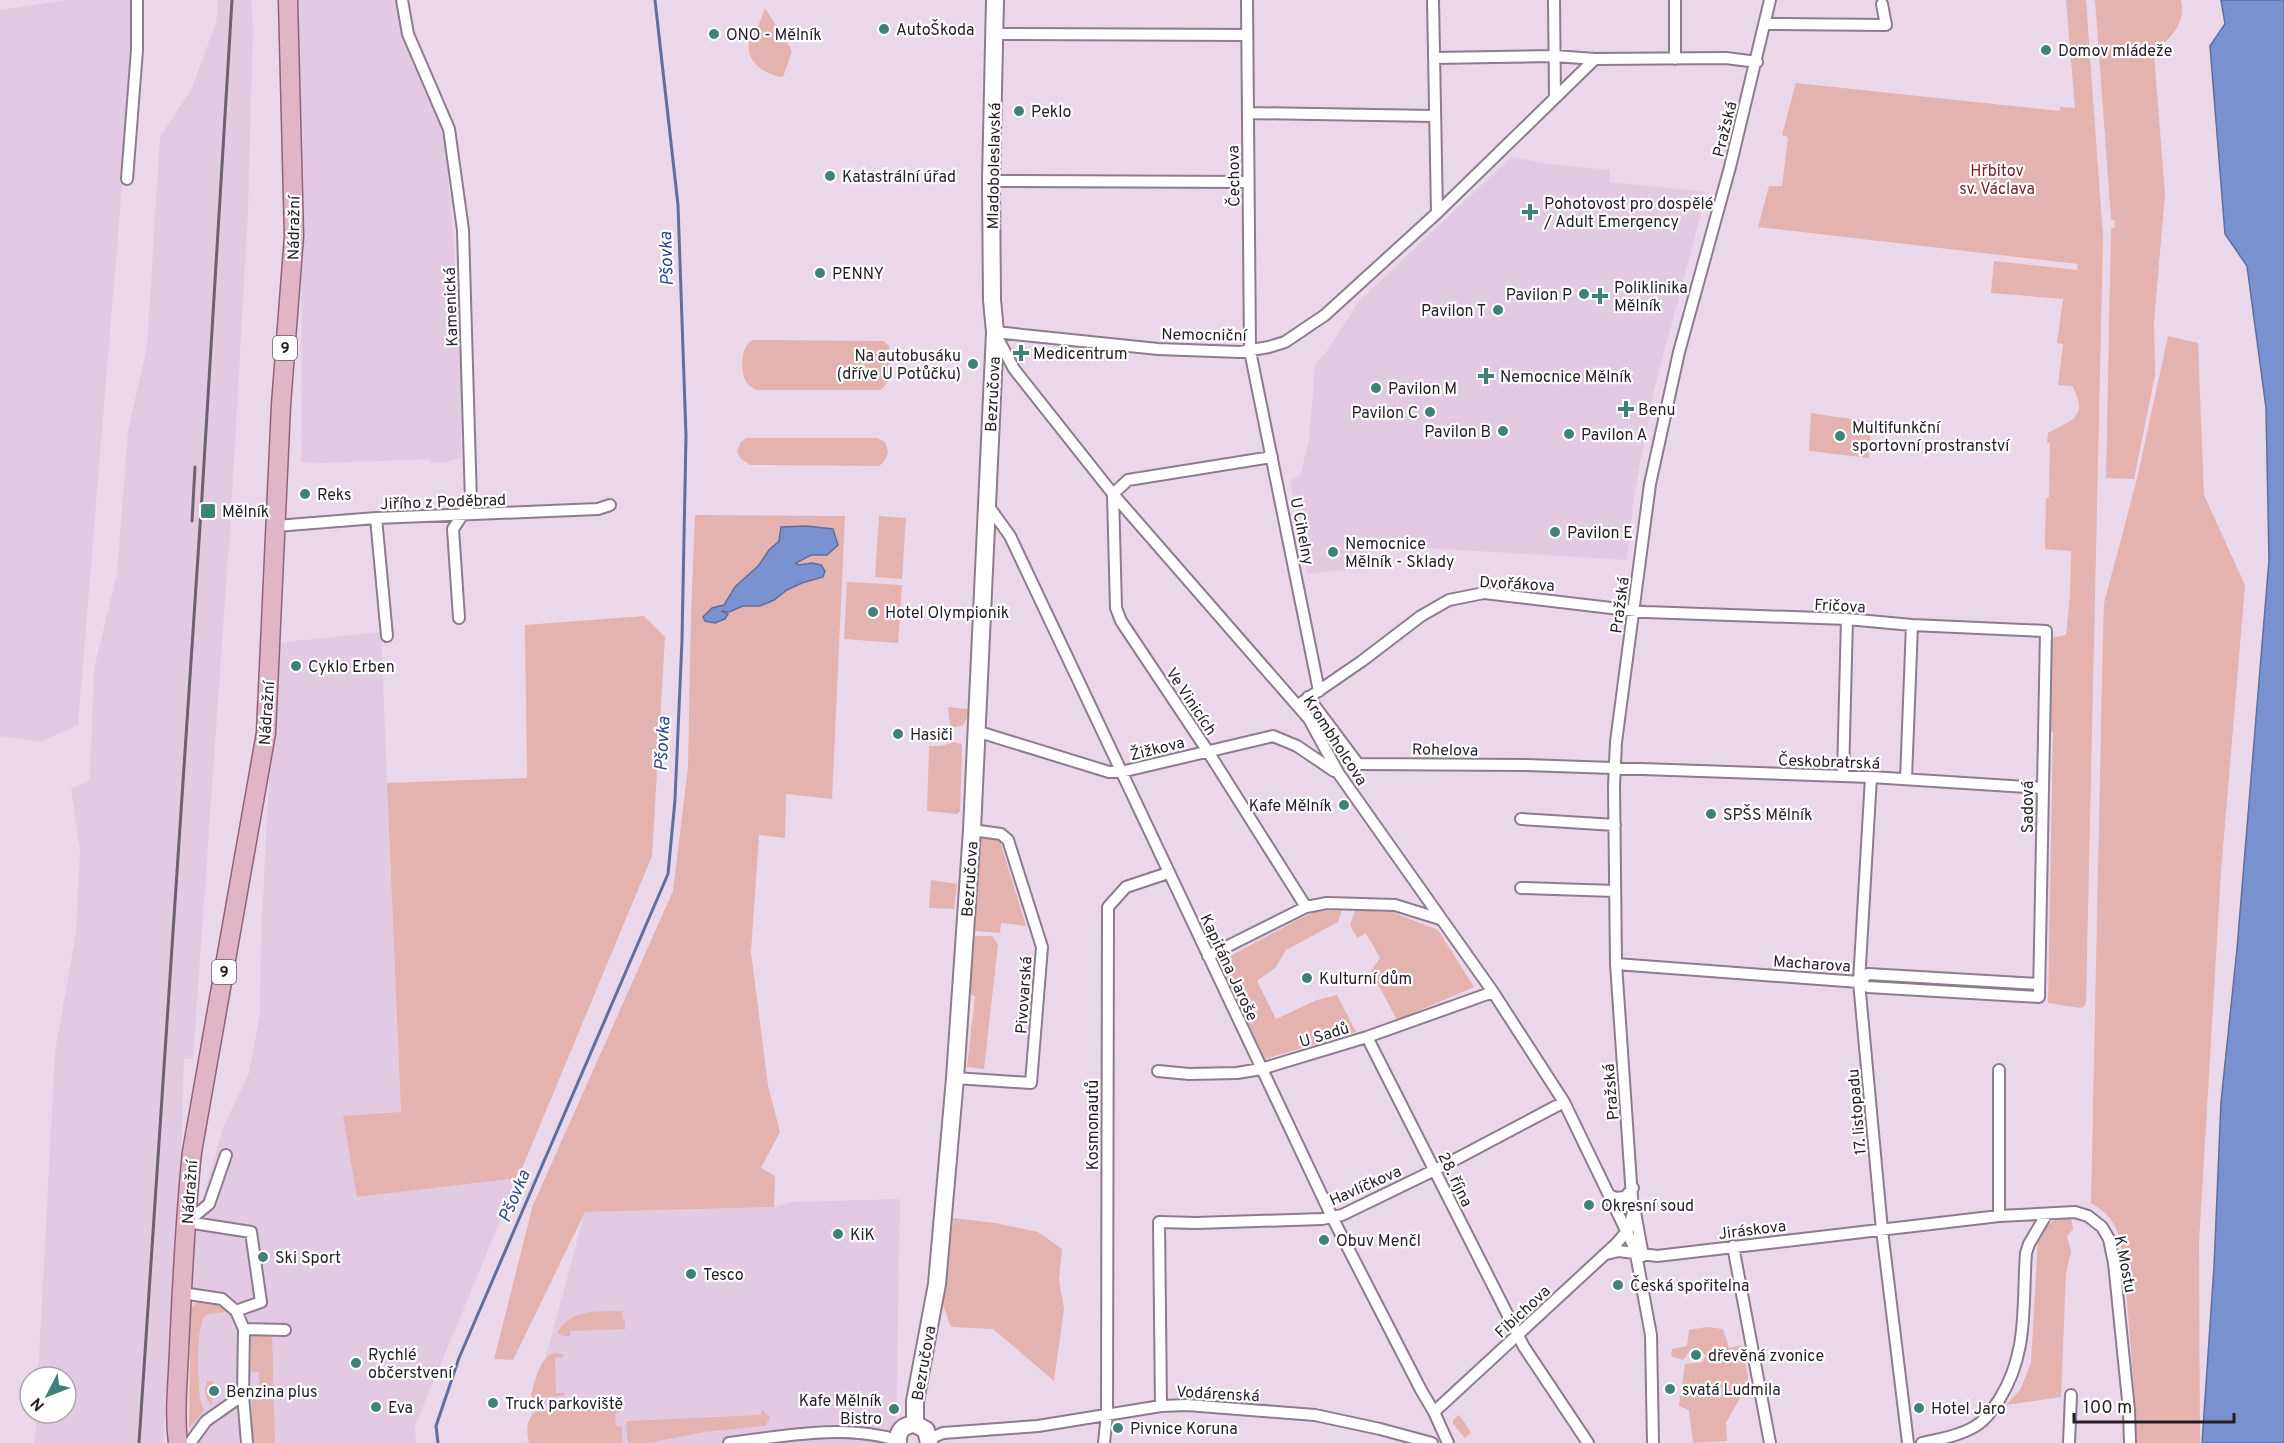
<svg xmlns="http://www.w3.org/2000/svg" width="2284" height="1443" font-family="Overpass,sans-serif">
	<rect width="100%" height="100%" fill="#ead8ea"/>
	<path fill="#e2cae2" d="M66 0H137L78 725 40 742 0 736V10Z
		M218 0H251L253 29 248 209 231 514 193 1059H184L180 1192 163 1443H35L37 1413H66V1377H38L55 1052 76 933 80 851 71 789 90 780 94 669 117 574 128 430 147 347 160 137 192 88 217 20Z
		M296 0H402L405 33 444 126 461 336V458L446 462 431 463 430 459 322 463 301 462 302 197Z
		M1511 157 1550 164 1610 170V182L1707 192 1655 386 1634 497 1627 560 1376 545 1368 567 1307 574 1290 479 1300 476 1309 441 1315 365 1327 351 1359 301Z
		M381 632 401 1113 357 1197 518 1178 415 1426 416 1443H190V1300L195 1224 223 1128 249 1073 260 1013 261 937 276 643Z
		M900 1199 896 1443H527L533 1404 585 1212 774 1207 791 1202Z"/>
	<path fill="#e4b2af" d="M2066 0H2086L2103 237 2086 1001 2085 1006 2080 1008 2048 1003 2053 732 2049 731 2051 638 2066 635 2070 596 2071 551 2045 549 2046 498 2049 497 2050 443H2047L2048 433C2073 419 2089 417 2072 386L2058 385 2063 344 2057 343 2063 299 1991 293 1994 261 2077 270 2078 264 1758 227 1769 186H1782L1788 137 1782 135 1796 83 2060 111V107L2075 108Z
		M2095 0H2181C2186 27 2170 36 2154 54L2165 194 2154 322 2155 375 2134 479 2106 478 2111 229 2115 227V221L2111 219Z
		M765 8 792 51 783 77C766 75 746 63 749 43 750 36 755 32 758 26 761 20 762 14 765 8Z
		M2168 336 2198 343 2204 495 2245 585 2221 872 2199 1243 2200 1443H2136V1414L2124 1264C2119 1260 2122 1255 2121 1247 2120 1228 2107 1212 2091 1203L2103 633 2104 603 2137 479Z
		M753 340 884 341 889 346C889 361 894 381 880 390H756C752 387 747 385 745 380 740 369 741 345 753 340Z
		M1811 413 1871 422 1869 458 1809 451Z
		M746 438H877L885 442C890 453 888 458 879 466L750 465 741 459 737 452 740 443Z
		M695 515 845 516 832 799 786 794 785 838 759 835 751 952 768 1086 780 1132 761 1168 775 1176 774 1207 585 1212 513 1360 494 1359 533 1205 673 891 688 767 691 614Z
		M879 516 906 518 902 579 875 577Z
		M847 582 902 585 898 643 844 639Z
		M644 616 665 637 652 856 518 1178 357 1197 343 1116 401 1112 387 783 527 778 525 625Z
		M948 707 968 709V716L963 725 954 727 950 725Z
		M954 742 962 744V749L960 811 957 814 927 811 929 746H941Z
		M980 838 993 839 1000 841 1026 926 1001 923 1000 933 975 931 974 929Z
		M931 880 957 884 954 909 929 908Z
		M1342 910 1338 922 1286 950 1276 967 1257 981 1276 1019 1317 1000 1337 995 1356 1032 1265 1059 1219 962 1303 917 1316 912Z
		M1355 910 1392 912 1438 930 1474 987 1397 1020 1371 971 1380 958 1366 933 1357 938 1350 925Z
		M976 936H992L998 944 984 1069 967 1067 975 997 969 993 972 938Z
		M2064 1217 2071 1218 2073 1229 2067 1236 2071 1251 2066 1273 2061 1397 2006 1405 2020 1390 2031 1363 2038 1236C2044 1225 2053 1221 2064 1217Z
		M953 1218 995 1223 1038 1232 1062 1249 1059 1279 1064 1309 1054 1381 993 1329 951 1327 943 1305Z
		M208 1301 218 1303 226 1309V1312L207 1314C195 1321 198 1382 200 1398 200 1402 203 1406 204 1411L189 1428 191 1308 198 1302Z
		M622 1311 623 1320H625V1329L570 1331V1336H563L557 1333C571 1308 597 1312 622 1311Z
		M1707 1327 1723 1329 1729 1348 1742 1345 1749 1382 1726 1423 1727 1441 1693 1443 1689 1410 1679 1406 1685 1364 1702 1362 1706 1356 1698 1347 1691 1349 1683 1360 1671 1356 1672 1349 1687 1346 1689 1330Z
		M251 1332 272 1333 275 1443H252V1398H260L259 1372H251Z
		M554 1353 563 1354V1357L555 1358 556 1393H565L564 1396 532 1398 531 1395C535 1381 539 1358 554 1353Z
		M208 1381H213L212 1405C205 1400 203 1387 208 1381Z
		M610 1404 622 1409 621 1412 615 1413 616 1426 622 1427V1443H529C526 1431 526 1417 538 1410Z
		M762 1409 770 1418 765 1426 704 1432 648 1443H628L626 1422 629 1421 761 1415Z
		M1459 1415 1471 1432 1465 1438 1453 1424V1420Z"/>
	<path fill="#7991d0" stroke="#606e9d" stroke-width="1.5" d="M2221 0H2284V1443H2202L2214 1267 2221 1102 2237 949 2269 560 2266 408 2247 266 2225 234 2210 46 2225 24Z
		M806 526 833 529 838 545 827 555H811L796 563 799 565 812 563 821 565 825 571 823 577 802 583 787 590 774 600 760 606H743L729 612 721 611 728 614 725 619 715 623 705 621 703 617 712 608 724 605 735 587 759 565 769 550 779 541 781 527Z"/>
	<g fill="none" stroke-linecap="round" stroke-linejoin="round">
		<path stroke="#606e9d" stroke-width="3" d="M438 1443 436 1426 459 1358 668 874 675 800 682 640 686 436 678 205 655 0"/>
		<g stroke="#8d7c8d" stroke-width="14">
			<path id="street" d="M402 0 408 34 449 129 463 230 471 502 453 529 459 618
				M1247 0 1250 351 1319 691
				M1433 0 1437 213
				M1554 0 1555 98
				M1675 0V59
				M1765 24 1886 25 1882 4
				M994 34 1247 35
				M1434 58 1554 56 1595 59
				M1248 113 1434 116
				M127 179 137 50V0
				M991 181 1248 182
				M995 332 1158 349 1240 352 1269 347 1285 342 1325 315 1437 213 1595 59 1726 58 1757 62
				M996 335 1014 369 1113 494 1309 719 1339 774 1493 992 1564 1102 1635 1249 1651 1335 1653 1443
				M1272 457 1128 480 1113 494 1116 608 1121 621 1207 750 1306 907
				M987 504 1010 536 1332 1217 1421 1390 1434 1412 1448 1443
				M376 518 387 636
				M276 526 376 518 598 509 610 505
				M1308 697 1358 764 1526 765 1871 777 2042 788
				M1298 705 1362 661 1421 616 1449 600 1484 593 1645 612 1847 619 1912 625 2046 631 2039 997 1868 987 1859 982
				M976 731 1109 772H1121L1273 736 1297 746 1334 771
				M1843 776 1847 619
				M1871 777 1859 982 1882 1230 1908 1443
				M1906 779 1912 625
				M1521 819 1615 825
				M1521 888 1615 891
				M1208 956 1306 907 1327 903 1395 905 1440 919 1439 917
				M1616 964 1859 982 1868 974 2039 984
				M1367 1037 1524 1347 1588 1443
				M1999 1070V1216
				M1158 1071 1189 1074 1237 1073 1261 1069 1367 1037 1493 992
				M955 1078 1031 1083 1042 947 1008 840 1001 834 972 830
				M1609 1195 1616 1198 1625 1197 1633 1188
				M1635 1212 1643 1256
				M187 1222 251 1232 261 1302 236 1311
				M187 1222 209 1204 226 1155
				M1733 1246 1770 1443
				M1606 1254 1619 1251 1657 1256 1999 1216 2075 1212 2088 1216 2102 1227 2109 1239 2114 1263 2129 1410 2130 1443
				M182 1293 222 1299 236 1311 244 1329 243 1395 247 1443
				M244 1329 285 1330
				M1161 1406 1159 1222 1196 1223 1322 1219 1342 1215 1443 1166 1564 1102
				M1434 1412 1616 1244 1628 1230 1633 1212 1616 964 1614 786 1616 742 1650 484 1679 352 1730 167 1770 0
				M929 1439 943 1433 1038 1426 1161 1406 1187 1405 1315 1415 1380 1429 1432 1443
				M190 1443 206 1421 243 1395
				M729 1443C785 1436 843 1424 897 1440
				M1104 1443 1107 1414 1108 907 1126 887 1168 873
				M1922 1443C1940 1439 1958 1436 1974 1427 1985 1421 1992 1410 1999 1400 2029 1352 2022 1307 2026 1253L2029 1244 2046 1215
				M2069 1443 2071 1395"/>
		</g>
		<g stroke="#8d7c8d" stroke-width="20">
			<path id="secondary" d="M915 1424V1401L937 1284 955 1078 972 830 995 332 992 300 991 181 995 0
				M898 1443C897 1431 903 1425 915 1424L926 1430 929 1443"/>
		</g>
		<g stroke="#916276" stroke-width="21">
			<path id="primary" d="M178 1443C174 1412 178 1381 179 1351 182 1284 185 1218 192 1152L266 733 281 405 294 236 288 0"/>
		</g>
		<use href="#street" stroke="#fff" stroke-width="10"/>
		<use href="#secondary" stroke="#fff" stroke-width="16"/>
		<use href="#primary" stroke="#e0b6c7" stroke-width="18"/>
		<path stroke="#6c616c" stroke-width="3" d="M192 521 195 467
			M139 1443 202 496 232 0"/>
	</g>
	<g fill="#3e8378" stroke="#fff" stroke-width="2">
		<circle cx="884" cy="29" r="6"/>
		<circle cx="714" cy="34" r="6"/>
		<circle cx="2046" cy="50" r="6"/>
		<circle cx="1019" cy="111" r="6"/>
		<circle cx="830" cy="176" r="6"/>
		<path d="M1527 203h6v6h6v6h-6v6h-6v-6h-6v-6h6z"/>
		<circle cx="820" cy="273" r="6"/>
		<circle cx="1584" cy="294" r="6"/>
		<path d="M1597 287h6v6h6v6h-6v6h-6v-6h-6v-6h6z"/>
		<circle cx="1498" cy="310" r="6"/>
		<path d="M1018 344h6v6h6v6h-6v6h-6v-6h-6v-6h6z"/>
		<circle cx="973" cy="364" r="6"/>
		<path d="M1483 367h6v6h6v6h-6v6h-6v-6h-6v-6h6z"/>
		<circle cx="1376" cy="388" r="6"/>
		<path d="M1623 400h6v6h6v6h-6v6h-6v-6h-6v-6h6z"/>
		<circle cx="1430" cy="412" r="6"/>
		<circle cx="1503" cy="431" r="6"/>
		<circle cx="1569" cy="434" r="6"/>
		<circle cx="1840" cy="436" r="6"/>
		<circle cx="305" cy="494" r="6"/>
		<rect x="200" y="503" width="16" height="16" rx="3"/>
		<circle cx="1555" cy="532" r="6"/>
		<circle cx="1333" cy="552" r="6"/>
		<circle cx="873" cy="612" r="6"/>
		<circle cx="296" cy="666" r="6"/>
		<circle cx="898" cy="734" r="6"/>
		<circle cx="1344" cy="805" r="6"/>
		<circle cx="1711" cy="814" r="6"/>
		<circle cx="1307" cy="978" r="6"/>
		<circle cx="1589" cy="1205" r="6"/>
		<circle cx="838" cy="1234" r="6"/>
		<circle cx="1324" cy="1240" r="6"/>
		<circle cx="263" cy="1257" r="6"/>
		<circle cx="691" cy="1274" r="6"/>
		<circle cx="1618" cy="1285" r="6"/>
		<circle cx="1696" cy="1355" r="6"/>
		<circle cx="356" cy="1363" r="6"/>
		<circle cx="1670" cy="1389" r="6"/>
		<circle cx="214" cy="1391" r="6"/>
		<circle cx="493" cy="1403" r="6"/>
		<circle cx="376" cy="1407" r="6"/>
		<circle cx="1919" cy="1408" r="6"/>
		<circle cx="894" cy="1409" r="6"/>
		<circle cx="1118" cy="1428" r="6"/>
	</g>
	<g text-anchor="middle" stroke-width="4.5" stroke-linejoin="round" paint-order="stroke">
		<g fill="#fff" stroke="#666266" stroke-width="1.5">
			<rect x="273" y="336" width="24" height="24" rx="4.5"/>
			<rect x="212" y="960" width="24" height="24" rx="4.5"/>
		</g>
		<g font-size="15" font-weight="bold" fill="#241e25">
			<text x="285" y="353">9</text>
			<text x="224" y="977">9</text>
		</g>
		<g font-size="16" fill="#241e25" stroke="#fff" text-anchor="start">
			<text x="896" y="35">AutoŠkoda</text>
			<text x="726" y="40">ONO - Mělník</text>
			<text x="2058" y="56">Domov mládeže</text>
			<text x="1031" y="117">Peklo</text>
			<text x="842" y="182">Katastrální úřad</text>
			<text x="1544" y="209">Pohotovost pro dospělé<tspan x="1544" dy="18">/ Adult Emergency</tspan></text>
			<text x="832" y="279">PENNY</text>
			<text x="1614" y="293">Poliklinika<tspan x="1614" dy="18">Mělník</tspan></text>
			<text x="1572" y="300" text-anchor="end">Pavilon P</text>
			<text x="1486" y="316" text-anchor="end">Pavilon T</text>
			<text x="1033" y="359">Medicentrum</text>
			<text x="961" y="361" text-anchor="end">Na autobusáku<tspan x="961" dy="18">(dříve U Potůčku)</tspan></text>
			<text x="1500" y="382">Nemocnice Mělník</text>
			<text x="1388" y="394">Pavilon M</text>
			<text x="1638" y="415">Benu</text>
			<text x="1418" y="418" text-anchor="end">Pavilon C</text>
			<text x="1852" y="433">Multifunkční<tspan x="1852" dy="18">sportovní prostranství</tspan></text>
			<text x="1491" y="437" text-anchor="end">Pavilon B</text>
			<text x="1581" y="440">Pavilon A</text>
			<text x="317" y="500">Reks</text>
			<text x="222" y="517">Mělník</text>
			<text x="1567" y="538">Pavilon E</text>
			<text x="1345" y="549">Nemocnice<tspan x="1345" dy="18">Mělník - Sklady</tspan></text>
			<text x="885" y="618">Hotel Olympionik</text>
			<text x="308" y="672">Cyklo Erben</text>
			<text x="910" y="740">Hasiči</text>
			<text x="1332" y="811" text-anchor="end">Kafe Mělník</text>
			<text x="1723" y="820">SPŠS Mělník</text>
			<text x="1319" y="984">Kulturní dům</text>
			<text x="1601" y="1211">Okresní soud</text>
			<text x="850" y="1240">KiK</text>
			<text x="1336" y="1246">Obuv Menčl</text>
			<text x="275" y="1263">Ski Sport</text>
			<text x="703" y="1280">Tesco</text>
			<text x="1630" y="1291">Česká spořitelna</text>
			<text x="368" y="1360">Rychlé<tspan x="368" dy="18">občerstvení</tspan></text>
			<text x="1708" y="1361">dřevěná zvonice</text>
			<text x="1682" y="1395">svatá Ludmila</text>
			<text x="226" y="1397">Benzina plus</text>
			<text x="882" y="1406" text-anchor="end">Kafe Mělník<tspan x="882" dy="18">Bistro</tspan></text>
			<text x="505" y="1409">Truck parkoviště</text>
			<text x="388" y="1413">Eva</text>
			<text x="1931" y="1414">Hotel Jaro</text>
			<text x="1130" y="1434">Pivnice Koruna</text>
		</g>
		<g font-size="16" fill="#241e25" stroke="#fff">
			<text transform="translate(1724 129) rotate(-76)" y="6">Pražská</text>
			<text transform="translate(993 166) rotate(-89)" y="6">Mladoboleslavská</text>
			<text transform="translate(1233 176) rotate(-91)" y="6">Čechova</text>
			<text transform="translate(293 228) rotate(-89)" y="6">Nádražní</text>
			<text transform="translate(450 307) rotate(-92)" y="6">Kamenická</text>
			<text transform="translate(1204 334) rotate(1)" y="6">Nemocniční</text>
			<text transform="translate(992 394) rotate(-87)" y="6">Bezručova</text>
			<text transform="translate(443 501) rotate(-2)" y="6">Jiřího z Poděbrad</text>
			<text transform="translate(1303 531) rotate(79)" y="6">U Cihelny</text>
			<text transform="translate(1517 583) rotate(3)" y="6">Dvořákova</text>
			<text transform="translate(1619 605) rotate(-82)" y="6">Pražská</text>
			<text transform="translate(1840 605) rotate(3)" y="6">Fričova</text>
			<text transform="translate(1192 701) rotate(56)" y="6">Ve Vinicích</text>
			<text transform="translate(266 713) rotate(-86)" y="6">Nádražní</text>
			<text transform="translate(1336 740) rotate(57)" y="6">Krombholcova</text>
			<text transform="translate(1157 748) rotate(-14)" y="6">Žižkova</text>
			<text transform="translate(1445 749) rotate(1)" y="6">Rohelova</text>
			<text transform="translate(1829 761) rotate(2)" y="6">Českobratrská</text>
			<text transform="translate(2027 807) rotate(-90)" y="6">Sadová</text>
			<text transform="translate(969 879) rotate(-86)" y="6">Bezručova</text>
			<text transform="translate(1812 963) rotate(4)" y="6">Macharova</text>
			<text transform="translate(1230 967) rotate(65)" y="6">Kapitána Jaroše</text>
			<text transform="translate(1023 995) rotate(-86)" y="6">Pivovarská</text>
			<text transform="translate(1324 1034) rotate(-17)" y="6">U Sadů</text>
			<text transform="translate(1610 1092) rotate(-95)" y="6">Pražská</text>
			<text transform="translate(1856 1112) rotate(-95)" y="6">17. listopadu</text>
			<text transform="translate(1092 1125) rotate(-90)" y="6">Kosmonautů</text>
			<text transform="translate(1456 1179) rotate(64)" y="6">28. října</text>
			<text transform="translate(1365 1185) rotate(-24)" y="6">Havlíčkova</text>
			<text transform="translate(189 1192) rotate(-86)" y="6">Nádražní</text>
			<text transform="translate(1752 1229) rotate(-7)" y="6">Jiráskova</text>
			<text transform="translate(2126 1264) rotate(79)" y="6">K Mostu</text>
			<text transform="translate(1522 1311) rotate(-43)" y="6">Fibichova</text>
			<text transform="translate(923 1363) rotate(-80)" y="6">Bezručova</text>
			<text transform="translate(1218 1393) rotate(3)" y="6">Vodárenská</text>
		</g>
		<g font-size="16" fill="#7a1c22" stroke="#fff">
			<text x="1997" y="176">Hřbitov<tspan x="1997" dy="18">sv. Václava</tspan></text>
		</g>
		<g font-size="18" font-style="italic" fill="#2e4691" stroke="#fff">
			<text transform="translate(666 259) rotate(-92)" y="6">Pšovka</text>
			<text transform="translate(662 744) rotate(-87)" y="6">Pšovka</text>
			<text transform="translate(514 1196) rotate(-67)" y="6">Pšovka</text>
		</g>
	</g>
	<g transform="translate(48 1395) rotate(228)"><circle r="28" fill="#ffffff" stroke="#a7a5a8" stroke-width="1.5"/>
	<path d="M0-4.5L10 22L0 15L-10 22Z" fill="#3e8378"/>
	<text y="-9" font-size="16" font-weight="bold" text-anchor="middle" fill="#241e25">N</text>
	</g>
	<path d="M2074 1413v9h160v-9" fill="none" stroke="#241e25" stroke-width="3"/>
	<text x="2083" y="1413" font-size="18" fill="#241e25" stroke="#ffffff" stroke-width="4.5" paint-order="stroke">100 m</text>
</svg>
